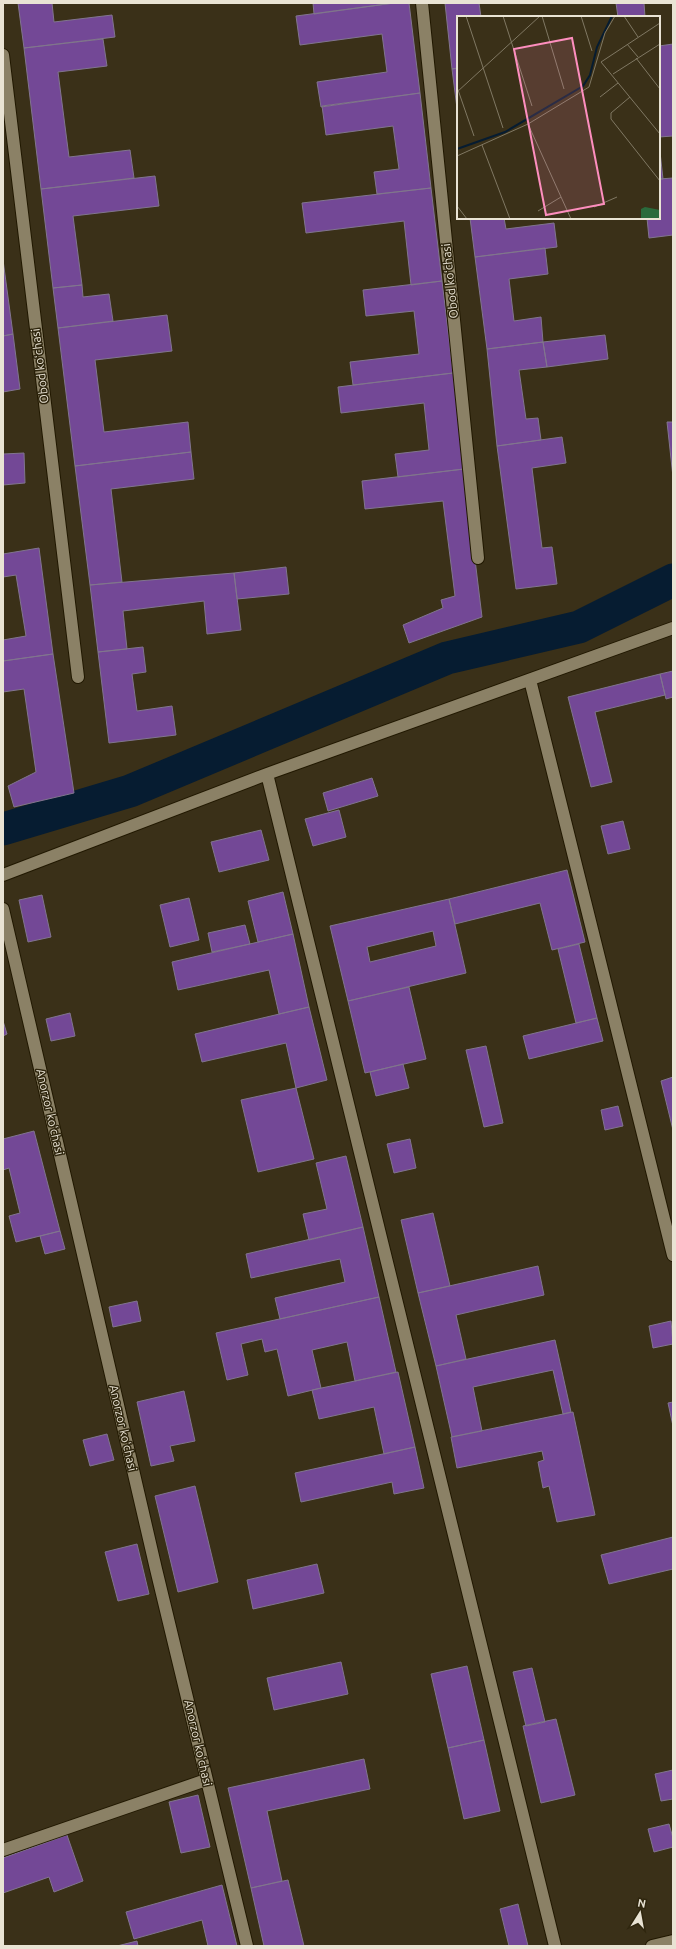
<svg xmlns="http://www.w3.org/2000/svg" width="676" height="1949" font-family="Ubuntu,sans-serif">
	<rect width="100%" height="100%" fill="#3a3018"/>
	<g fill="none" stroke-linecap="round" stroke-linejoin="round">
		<path stroke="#061c31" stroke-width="33" d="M3 829 130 791 447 658 579 627 673 580"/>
	</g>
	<path fill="#734896" stroke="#81758e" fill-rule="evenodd" d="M18 3H52L54 22 112 15 115 37 24 48Z
		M313 3H394L314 14Z
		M394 3H409L420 93 321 107 317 82 387 72 382 34 300 45 296 16Z
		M445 3H479L481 17H458V68L452 69Z
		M616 3H644L645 17H618Z
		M103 39 107 66 58 72 69 157 130 150 134 178 41 189 24 48Z
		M673 44V136L659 137V46Z
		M458 68V116L452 69Z
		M420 93 431 188 377 194 374 172 399 169 393 126 326 135 322 106Z
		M659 143 663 179H659Z
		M155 176 159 206 73 216 82 285 53 288 41 189Z
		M673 178V235L649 238 647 218H659V179Z
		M431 188 442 281 411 285 404 221 306 233 302 203Z
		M470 218H504L506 229 554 223 557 247 475 257Z
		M545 248 548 274 509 279 514 321 541 317 543 342 487 349 475 257Z
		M3 260 13 334 3 336Z
		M442 281 453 373 353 385 350 362 419 354 414 311 366 316 363 290Z
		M82 285 83 297 109 294 113 321 58 328 53 288Z
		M167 315 172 351 95 360 104 432 188 422 191 452 75 466 58 328Z
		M13 334 20 389 3 392V336Z
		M605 335 608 359 547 367 543 342Z
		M543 342 547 367 519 370 526 419 538 418 541 440 497 446 487 349Z
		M453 373 464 469 398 477 395 454 429 450 424 403 341 413 338 387Z
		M667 422H673V477Z
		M562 437 566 463 532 468 542 548 552 547 557 584 516 589 497 446Z
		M191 452 194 479 111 489 122 582 90 585 75 466Z
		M24 453 25 483 3 485V454Z
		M464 469 482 617 409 643 403 625 443 608 441 600 455 596 443 501 365 509 362 481Z
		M39 548 53 654 3 661V640L26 636 16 575 3 577V554Z
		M286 567 289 594 237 599 234 573Z
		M234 573 241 630 207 634 204 601 123 611 127 649 98 652 90 585Z
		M143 647 146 672 132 674 137 711 172 706 176 735 109 743 98 652Z
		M53 654 74 793 14 807 8 786 36 772 24 689 3 692V661Z
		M673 671V697L666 699 660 674Z
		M660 674 665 695 595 712 612 782 591 787 568 697Z
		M372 778 378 796 328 811 323 793Z
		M339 810 346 837 313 846 305 819Z
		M623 821 630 849 608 854 601 826Z
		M261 830 269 860 219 872 211 842Z
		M567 870 585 942 552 950 540 903 455 924 449 899Z
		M283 892 293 934 258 942 248 901Z
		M42 895 51 937 28 942 19 900Z
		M189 898 199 940 170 947 160 905Z
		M449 899 466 973 348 1001 330 926ZM433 931 436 946 370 962 367 947Z
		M245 925 250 944 212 952 208 933Z
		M293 934 309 1007 279 1014 269 970 178 990 172 962Z
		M579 944 597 1018 576 1023 558 949Z
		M409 987 426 1059 365 1073 348 1001Z
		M309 1007 327 1080 296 1088 286 1043 202 1062 195 1034Z
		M70 1013 75 1036 51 1041 46 1019Z
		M597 1018 603 1041 529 1059 523 1036Z
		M3 1021 7 1034 3 1036Z
		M486 1046 503 1123 484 1127 466 1050Z
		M403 1064 409 1088 376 1096 370 1072Z
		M673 1077V1130L661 1081Z
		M296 1088 314 1159 258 1172 241 1100Z
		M618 1106 623 1126 605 1130 601 1110Z
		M34 1131 60 1231 16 1242 9 1216 20 1213 9 1168 3 1170V1139Z
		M410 1139 416 1168 394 1173 387 1144Z
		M346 1156 363 1227 309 1240 303 1214 327 1209 316 1163Z
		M433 1213 450 1286 418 1293 401 1220Z
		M363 1227 379 1297 280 1319 275 1298 345 1282 340 1259 251 1278 246 1254Z
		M60 1231 65 1249 45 1254 40 1236Z
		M538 1266 544 1295 456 1315 466 1359 436 1366 418 1293Z
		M379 1297 396 1372 355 1381 347 1342 312 1350 321 1388 288 1396 277 1349 265 1352 262 1339 241 1344 248 1375 227 1380 216 1333Z
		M137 1301 141 1321 113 1327 109 1307Z
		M671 1321 673 1344 653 1348 649 1326Z
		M555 1340 571 1412 563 1414 553 1370 473 1387 482 1431 452 1437 436 1366Z
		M398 1372 415 1447 384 1454 374 1407 319 1419 312 1390Z
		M184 1391 195 1441 170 1446 174 1461 151 1466 137 1402Z
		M673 1402V1426L668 1403Z
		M573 1412 595 1515 557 1522 549 1486 543 1488 538 1462 544 1460 542 1451 457 1468 451 1437Z
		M107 1434 114 1460 90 1466 83 1440Z
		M415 1447 424 1488 394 1494 392 1482 301 1502 295 1473Z
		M195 1486 218 1582 178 1592 155 1496Z
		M673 1537V1569L609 1584 601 1555Z
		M137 1544 149 1594 118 1601 105 1552Z
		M317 1564 324 1593 253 1609 247 1580Z
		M341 1662 348 1694 274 1710 267 1678Z
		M467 1666 484 1740 448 1748 431 1674Z
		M532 1668 545 1722 526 1726 513 1672Z
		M556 1719 575 1795 541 1803 523 1726Z
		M484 1740 500 1811 464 1819 448 1748Z
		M364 1759 370 1789 267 1811 282 1881 251 1888 228 1788Z
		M673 1770V1799L661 1801 655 1774Z
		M198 1795 210 1847 181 1853 169 1802Z
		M669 1824 673 1838V1847L654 1852 648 1829Z
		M67 1835 83 1881 54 1892 49 1877 3 1893V1858Z
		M288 1880 304 1946H264L251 1888Z
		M222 1885 237 1946H208L202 1920 134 1939 126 1912Z
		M518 1904 528 1946H509L500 1909Z
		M137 1941 138 1946H117Z"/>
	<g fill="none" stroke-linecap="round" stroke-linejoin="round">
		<g stroke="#211801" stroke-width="14">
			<path id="minor" d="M422 3 478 558
				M3 55 78 677
				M530 680 673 1255
				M267 774 555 1946
				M3 875 267 774 673 628
				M3 909 156 1569 247 1946
				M3 1850 206 1780
				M652 1946 673 1941"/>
		</g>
		<use href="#minor" stroke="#8b8166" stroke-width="12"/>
	</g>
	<g text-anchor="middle" stroke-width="3" stroke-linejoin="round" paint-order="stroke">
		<g font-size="12" fill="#e9e3d4" stroke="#2f260e">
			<text transform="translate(450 281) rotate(-96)" y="4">Obod koʻchasi</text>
			<text transform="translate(40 366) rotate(-97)" y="4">Obod koʻchasi</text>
			<text transform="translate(50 1112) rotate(77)" y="4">Anorzor koʻchasi</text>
			<text transform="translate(123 1428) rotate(77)" y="4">Anorzor koʻchasi</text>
			<text transform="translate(198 1743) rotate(77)" y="4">Anorzor koʻchasi</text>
		</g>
	</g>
	<g transform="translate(457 16)">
		<rect width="203" height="203" fill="#3a3018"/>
		<path d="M188 191 203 194V203H184V193Z" fill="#2a6b3c"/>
		<path fill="none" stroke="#061c31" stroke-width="2" d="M0 133 48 116 126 70 133 59 140 31 155 0"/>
		<path fill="none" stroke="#807863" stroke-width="1" d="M9 0 46 112M46 0 75 90M85 0 107 73M124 0 135 35M167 0 181 21M170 28 181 41M179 42 203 73M144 46 203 118M144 46 203 7M156 58 203 28M0 71 17 120M0 76 83 0M143 81 161 67M173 81 154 97V103L203 165M71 108 114 203M25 129 53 203M0 140 71 108 132 71 148 17 158 0M0 190 10 203M137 191 160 181M81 195 104 181"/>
		<path fill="#fd8ebe" fill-opacity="0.15" stroke="#fd8ebe" stroke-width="2" d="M115 22 147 188 89 199 57 33Z"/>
		<rect width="203" height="203" fill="none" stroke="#e9e3d4" stroke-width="2"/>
	</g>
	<rect width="676" height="1949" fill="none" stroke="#e9e3d4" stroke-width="8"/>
	<g transform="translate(640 1913) rotate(11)" stroke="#2f260e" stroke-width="3" paint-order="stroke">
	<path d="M0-3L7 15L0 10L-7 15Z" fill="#e9e3d4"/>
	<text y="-6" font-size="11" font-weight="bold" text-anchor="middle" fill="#e9e3d4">N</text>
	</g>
</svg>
